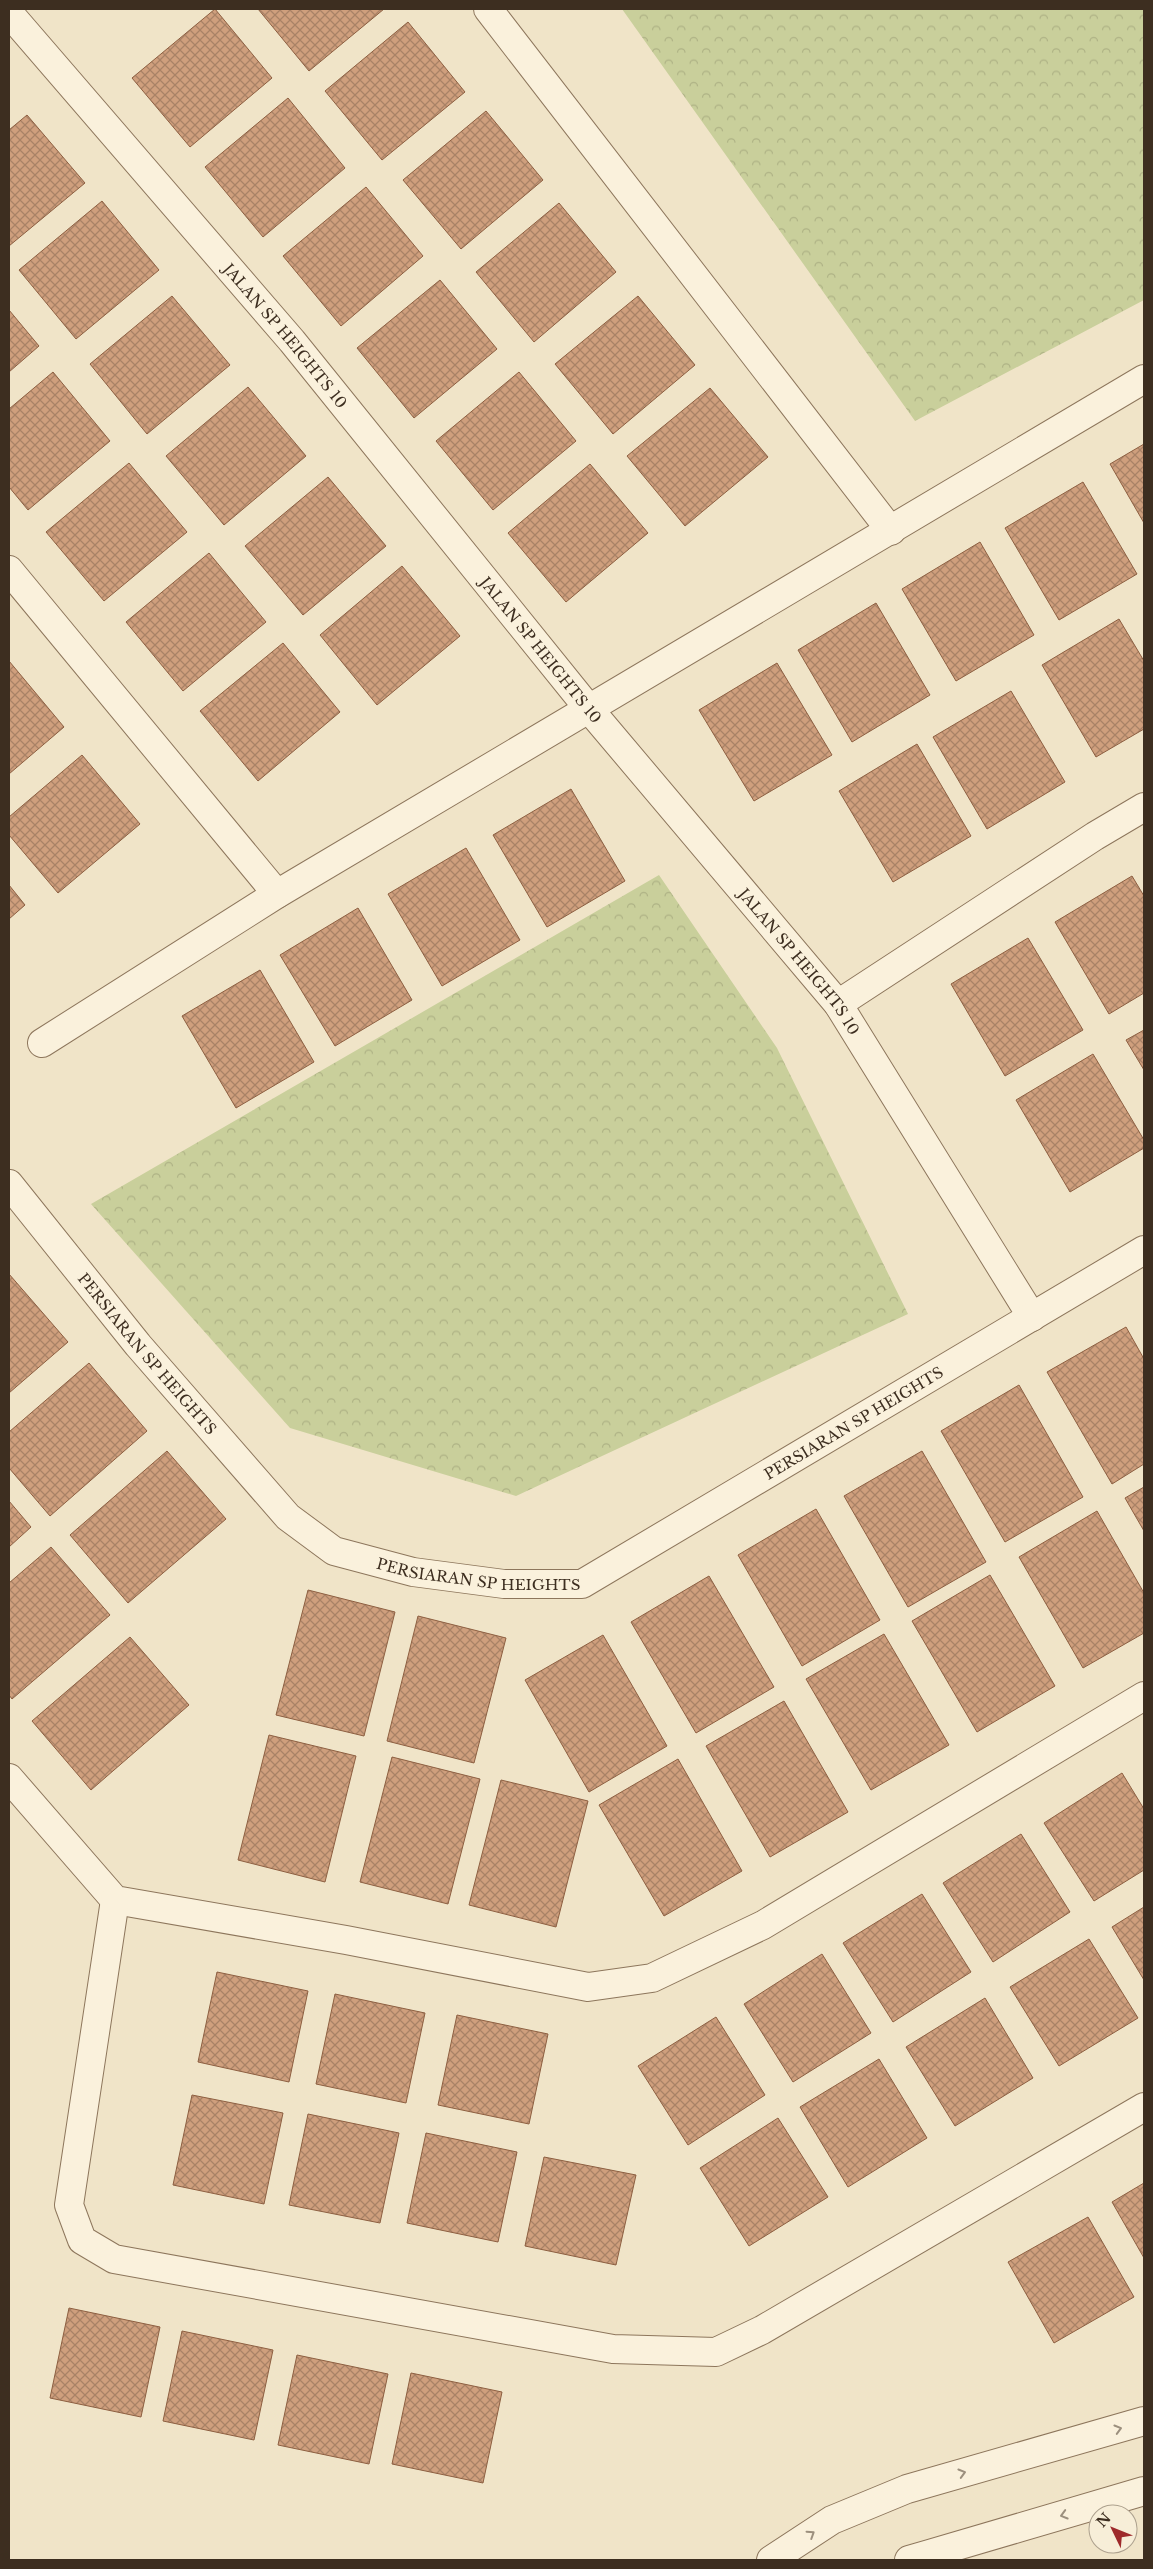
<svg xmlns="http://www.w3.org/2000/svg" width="1153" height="2569" font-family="'Libre Baskerville',serif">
	<defs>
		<pattern id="park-crowns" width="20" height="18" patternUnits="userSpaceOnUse" patternTransform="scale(1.25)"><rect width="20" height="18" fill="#c9cf9b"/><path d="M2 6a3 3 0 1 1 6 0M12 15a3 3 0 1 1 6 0" fill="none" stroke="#aeb285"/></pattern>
		<pattern id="building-cross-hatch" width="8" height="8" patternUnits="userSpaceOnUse" patternTransform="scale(1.25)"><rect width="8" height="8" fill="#cf9f7d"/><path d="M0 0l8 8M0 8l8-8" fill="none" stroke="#a98266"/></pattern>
	</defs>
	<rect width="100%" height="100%" fill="#f0e4c8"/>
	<!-- park -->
	<path fill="url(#park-crowns)" d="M 622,9 L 1144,9 L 1144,300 L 915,421 Z
		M 659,875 L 777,1048 L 908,1314 L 516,1496 L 290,1428 L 91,1204 Z"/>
	<!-- building -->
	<path fill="url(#building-cross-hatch)" stroke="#8d5f41" d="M 215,9 L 272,78 L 190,147 L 132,78 Z
		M 258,9 L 384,9 L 309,71 Z
		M 408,22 L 465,92 L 382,160 L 325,91 Z
		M 288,98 L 345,168 L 263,237 L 205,167 Z
		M 486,111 L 543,180 L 461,249 L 403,180 Z
		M 27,115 L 85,183 L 9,246 L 9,130 Z
		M 366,187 L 423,256 L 341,326 L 283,256 Z
		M 102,201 L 159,270 L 76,339 L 19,270 Z
		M 559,203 L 616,272 L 534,342 L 476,272 Z
		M 440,280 L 497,349 L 414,418 L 357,348 Z
		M 172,296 L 230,365 L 147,434 L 90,364 Z
		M 638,296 L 695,365 L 613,434 L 555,364 Z
		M 9,310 L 39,346 L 9,372 Z
		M 53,372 L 110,441 L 28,510 L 9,487 L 9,409 Z
		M 519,372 L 576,441 L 493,510 L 436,441 Z
		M 248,387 L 306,456 L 224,525 L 166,456 Z
		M 710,388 L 768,457 L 685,526 L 627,456 Z
		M 1144,444 L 1144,523 L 1110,464 Z
		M 129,463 L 187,532 L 104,601 L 46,532 Z
		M 590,464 L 648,533 L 566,602 L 508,533 Z
		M 328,477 L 386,546 L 303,615 L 245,546 Z
		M 1083,482 L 1137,574 L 1059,620 L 1005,528 Z
		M 980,542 L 1034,635 L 956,681 L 902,589 Z
		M 209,553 L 266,622 L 183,691 L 126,622 Z
		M 402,566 L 460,636 L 377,705 L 320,635 Z
		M 876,603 L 930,695 L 852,742 L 798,650 Z
		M 1119,619 L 1144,661 L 1144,729 L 1096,757 L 1042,665 Z
		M 283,643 L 340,712 L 258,781 L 200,711 Z
		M 9,661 L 64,727 L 9,774 Z
		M 777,663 L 832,755 L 754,801 L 699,710 Z
		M 1011,691 L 1065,782 L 987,829 L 933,737 Z
		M 917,744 L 971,836 L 893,882 L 839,791 Z
		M 82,755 L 140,824 L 58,893 L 9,835 L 9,817 Z
		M 571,789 L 625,881 L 547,927 L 493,835 Z
		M 466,848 L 520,940 L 442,986 L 388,894 Z
		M 1132,876 L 1144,896 L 1144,993 L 1109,1014 L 1055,922 Z
		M 9,885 L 25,905 L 9,919 Z
		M 358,908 L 412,1000 L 335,1046 L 280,955 Z
		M 1028,938 L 1083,1030 L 1005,1076 L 951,984 Z
		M 260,970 L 314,1062 L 236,1108 L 182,1016 Z
		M 1144,1030 L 1144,1070 L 1126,1040 Z
		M 1093,1054 L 1144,1140 L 1144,1148 L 1070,1192 L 1016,1100 Z
		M 9,1274 L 68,1342 L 9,1393 Z
		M 1126,1327 L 1144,1359 L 1144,1464 L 1112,1484 L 1047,1372 Z
		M 89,1363 L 147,1431 L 50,1516 L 9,1468 L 9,1432 Z
		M 1019,1385 L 1083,1497 L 1005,1542 L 941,1431 Z
		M 167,1451 L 226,1519 L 128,1603 L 70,1535 Z
		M 922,1451 L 986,1562 L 908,1607 L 844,1496 Z
		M 1144,1487 L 1144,1531 L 1125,1498 Z
		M 9,1501 L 31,1527 L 9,1547 Z
		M 816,1509 L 880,1620 L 802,1666 L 738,1555 Z
		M 1097,1511 L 1144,1593 L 1144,1633 L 1083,1668 L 1019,1557 Z
		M 51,1547 L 110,1615 L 12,1699 L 9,1695 L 9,1583 Z
		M 990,1575 L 1055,1686 L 977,1732 L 912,1621 Z
		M 709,1576 L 774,1687 L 696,1733 L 631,1622 Z
		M 308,1590 L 395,1612 L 364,1736 L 276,1715 Z
		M 418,1616 L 506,1638 L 474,1763 L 387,1741 Z
		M 884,1634 L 949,1745 L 871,1790 L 806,1679 Z
		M 603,1635 L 667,1746 L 589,1792 L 525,1680 Z
		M 130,1637 L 189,1705 L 91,1790 L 32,1721 Z
		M 784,1701 L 848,1812 L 770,1857 L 706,1746 Z
		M 269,1735 L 356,1756 L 325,1882 L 238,1860 Z
		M 392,1757 L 480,1779 L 448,1904 L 360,1882 Z
		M 678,1759 L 742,1871 L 664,1916 L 599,1805 Z
		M 1122,1773 L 1144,1809 L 1144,1870 L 1094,1901 L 1044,1823 Z
		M 501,1780 L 588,1801 L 556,1927 L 469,1905 Z
		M 1021,1834 L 1070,1912 L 993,1962 L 943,1883 Z
		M 922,1894 L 971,1972 L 893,2022 L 843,1943 Z
		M 1144,1907 L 1144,1980 L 1112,1927 Z
		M 1089,1939 L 1138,2018 L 1059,2066 L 1010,1987 Z
		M 822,1954 L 871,2033 L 793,2082 L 744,2004 Z
		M 217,1972 L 308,1991 L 289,2082 L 198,2062 Z
		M 335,1994 L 425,2013 L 406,2103 L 316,2084 Z
		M 985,1998 L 1033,2078 L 955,2126 L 906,2047 Z
		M 457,2015 L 548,2034 L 529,2124 L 438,2105 Z
		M 716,2017 L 765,2095 L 688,2145 L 638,2066 Z
		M 879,2059 L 927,2138 L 848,2187 L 800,2107 Z
		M 192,2095 L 283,2113 L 264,2204 L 173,2185 Z
		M 308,2114 L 399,2133 L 380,2223 L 289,2205 Z
		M 778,2118 L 828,2197 L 749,2246 L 700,2168 Z
		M 426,2133 L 517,2152 L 498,2242 L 407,2223 Z
		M 544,2157 L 636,2175 L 616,2265 L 525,2246 Z
		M 1144,2183 L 1144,2258 L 1112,2202 Z
		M 1088,2217 L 1134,2297 L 1054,2343 L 1008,2262 Z
		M 69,2308 L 160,2327 L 141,2417 L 50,2398 Z
		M 182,2331 L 273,2350 L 254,2440 L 163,2421 Z
		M 297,2355 L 388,2374 L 369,2464 L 278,2445 Z
		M 411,2373 L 502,2392 L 483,2483 L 392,2464 Z"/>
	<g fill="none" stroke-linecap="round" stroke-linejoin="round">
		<!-- minor casing -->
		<g stroke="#8d765c" stroke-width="30">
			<g id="minor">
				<path d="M 488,9 L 891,531"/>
				<path id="s1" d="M 9,13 L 292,341 L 589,709 L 838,1004 L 1032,1317"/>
				<path d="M 9,570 L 277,894"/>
				<path d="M 838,1004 L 1095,836 L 1144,807"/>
				<path d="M 42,1043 L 277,894 L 1144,379"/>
				<path id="s2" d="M 9,1184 L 138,1345 L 288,1517 L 334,1551 L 413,1572 L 504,1584 L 582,1584 L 1144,1250"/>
				<path d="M 9,1778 L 115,1900 L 346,1940 L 588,1987 L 652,1978 L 763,1925 L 1144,1696"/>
				<path d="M 115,1900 L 69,2205 L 82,2240 L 114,2259 L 613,2349 L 716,2352 L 762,2330 L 1144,2107"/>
				<path d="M 771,2560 L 832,2520 L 907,2489 L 1144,2421"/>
				<path d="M 909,2560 L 1144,2491"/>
			</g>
		</g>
		<!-- minor -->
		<use href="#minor" stroke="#faf1dc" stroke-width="28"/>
	</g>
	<!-- one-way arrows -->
	<defs><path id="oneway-chevron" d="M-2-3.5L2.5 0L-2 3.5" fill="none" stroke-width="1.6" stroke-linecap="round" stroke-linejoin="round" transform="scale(1.25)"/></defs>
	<g stroke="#9c907e">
		<use href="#oneway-chevron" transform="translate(1118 2429) rotate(-16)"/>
		<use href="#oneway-chevron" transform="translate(962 2473) rotate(-16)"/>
		<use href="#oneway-chevron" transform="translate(1064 2515) rotate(164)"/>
		<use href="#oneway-chevron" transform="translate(811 2534) rotate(-33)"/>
	</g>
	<g text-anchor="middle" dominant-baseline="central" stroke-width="4" stroke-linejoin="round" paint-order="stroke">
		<!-- street labels -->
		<g font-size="15" fill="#3d2e20" stroke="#f7eed8">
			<text stroke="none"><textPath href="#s1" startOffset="425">JALAN SP HEIGHTS 10</textPath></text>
			<text stroke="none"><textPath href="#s1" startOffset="830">JALAN SP HEIGHTS 10</textPath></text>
			<text stroke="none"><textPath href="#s1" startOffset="1235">JALAN SP HEIGHTS 10</textPath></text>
			<text stroke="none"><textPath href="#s2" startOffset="219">PERSIARAN SP HEIGHTS</textPath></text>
			<text stroke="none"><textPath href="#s2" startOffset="1059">PERSIARAN SP HEIGHTS</textPath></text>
			<text stroke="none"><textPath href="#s2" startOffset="639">PERSIARAN SP HEIGHTS</textPath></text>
		</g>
	</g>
	<!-- border -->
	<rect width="1153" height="2569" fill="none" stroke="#3d2e20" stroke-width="20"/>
	<!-- north arrow -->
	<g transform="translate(1113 2529) rotate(313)"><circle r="24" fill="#f7eed8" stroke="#ada18e"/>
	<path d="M0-4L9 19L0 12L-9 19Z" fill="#9e2a2b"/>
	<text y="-8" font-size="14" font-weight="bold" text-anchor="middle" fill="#3d2e20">N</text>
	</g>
</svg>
